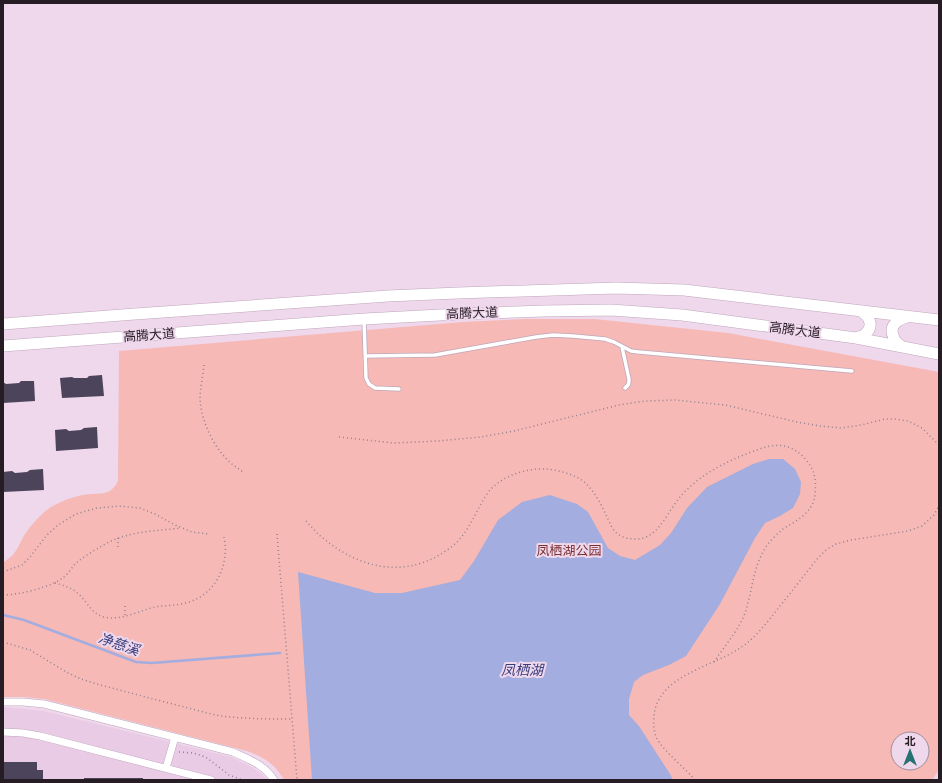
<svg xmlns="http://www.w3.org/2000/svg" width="942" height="783" font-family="'Archivo Narrow','Noto Sans SC',sans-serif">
	<rect width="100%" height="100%" fill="#efd7ec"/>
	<!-- built -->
	<path fill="#e9cbe6" d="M 3,707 L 44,711 L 231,757 L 252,767 L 266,778 L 267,780 L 3,780 Z"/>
	<!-- green -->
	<path fill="#f6b9b5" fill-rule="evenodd" d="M 526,319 L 594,319 L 728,333 L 939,372 L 939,770 L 932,780 L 284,780 C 274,763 265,758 247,751 L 44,699 L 24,697 L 3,697 L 3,563 C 6,560 10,558 13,555 C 18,549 21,540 25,534 C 32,524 42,513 51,507 C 61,501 72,497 83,495 C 98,492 110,498 118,481 L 119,351 L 463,322 ZM 898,739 L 922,739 L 922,763 L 898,763 Z"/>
	<!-- water -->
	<path fill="#a3addf" d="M 769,459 L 783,459 L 795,469 L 801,482 L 800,494 L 793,508 L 780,516 L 765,523 L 755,538 L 720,604 L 686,656 L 669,665 L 643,675 L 634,682 L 629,699 L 629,715 L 639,726 L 670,774 L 673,780 L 312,780 L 298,572 L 375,593 L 402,593 L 460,580 L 474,561 L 498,520 L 522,502 L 550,495 L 577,504 L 588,512 L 608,548 L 620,556 L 635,560 L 660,545 L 671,533 L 687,508 L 707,487 L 753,464 Z"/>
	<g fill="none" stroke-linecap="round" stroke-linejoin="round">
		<!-- stream -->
		<path stroke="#a3addf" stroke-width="2.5" d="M 3,615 L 24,620 L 136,662 L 152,663 L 280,653"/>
	</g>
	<!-- building -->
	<path fill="#4c445a" d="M 102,375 L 104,396 L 62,398 L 60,378 L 72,377 L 74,378 L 87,378 L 89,376 Z
		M 21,381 L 34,381 L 35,401 L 3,403 L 3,382 L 6,384 L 19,383 Z
		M 97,427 L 98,448 L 56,451 L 55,430 L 66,429 L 69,431 L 81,430 L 84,428 Z
		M 43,469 L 44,490 L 3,492 L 3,472 L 12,471 L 15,473 L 27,472 L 30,470 Z
		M 3,762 L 37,762 L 37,770 L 43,770 L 43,780 L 3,780 Z
		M 84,778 L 143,778 L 143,780 L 84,780 Z"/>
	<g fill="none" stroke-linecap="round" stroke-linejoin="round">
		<!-- service casing -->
		<g stroke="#bea7bb" stroke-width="5">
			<path id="service" d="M 364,320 L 366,378 L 369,384 L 375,388 L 399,389
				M 622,347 L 629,379 C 629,384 629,385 625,388
				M 366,356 L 435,355 L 536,337 L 553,335 L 573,336 L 605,339 L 614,342 L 631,351 L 639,352 L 852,371"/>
		</g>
		<!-- minor casing -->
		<g stroke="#bea7bb" stroke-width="8">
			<path id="minor" d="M 3,702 L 23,702 L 44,704 L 233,752 C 248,759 265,765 274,780
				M 3,732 L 23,733 L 40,736 L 211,780
				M 166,768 L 175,737"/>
		</g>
		<!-- primary casing -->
		<g stroke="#bea7bb" stroke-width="12">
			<path id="primary" d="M 3,324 L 135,314 L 388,296 L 458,293 L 616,288 L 684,290 L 939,320
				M 856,338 C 859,337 863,336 865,334 C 874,327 870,317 862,312
				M 3,346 L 364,319 L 459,314 L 544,311 L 611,310 L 682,315 L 856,338 L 939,354
				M 903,347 C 900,345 895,342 894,338 C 888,326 897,320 907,317"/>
		</g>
		<!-- path -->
		<path stroke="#928190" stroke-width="1.5" stroke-dasharray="1 3" stroke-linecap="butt" d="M 204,365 C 203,376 200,388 200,399 C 201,422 215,450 232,464 C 236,467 239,469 243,472
			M 339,437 L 394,443 L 438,441 L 481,437 L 514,431 L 619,405 L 645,401 L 675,400 L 725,405 L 797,422 L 820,426 L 841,428 L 861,425 L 885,419 L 895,419 L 908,421 L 922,428 L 939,445
			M 306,521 C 312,527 317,534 324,539 C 354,563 388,575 425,562 C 437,557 449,550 458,541 C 470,528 476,512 485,497 C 497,477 524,468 546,469 C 558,470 573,474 583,481 C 594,490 601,504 607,517 C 609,520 610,525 613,529 C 619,539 638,542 648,536 C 662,529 670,508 681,496 C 700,474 727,461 754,451 C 764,447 777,443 788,447 C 799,450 811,463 814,474 C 816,482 816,492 814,500 C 809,515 796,521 783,529 C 776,535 767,543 763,552 C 753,570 752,591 746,610 C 740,629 725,645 714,662
			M 277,534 L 297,780
			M 118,538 L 118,547
			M 3,572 L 22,565 L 30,557 L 47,535 L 58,525 L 76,514 L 97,508 L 119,506 L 140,508 L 155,514 L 175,525 L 192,532 L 209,534
			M 55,583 C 62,585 69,587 75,591 C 86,599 91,614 104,617 C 121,621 138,611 155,607 C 165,605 175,606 185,603 C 208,598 223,578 225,555 C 226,549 225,543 224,537
			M 3,595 C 19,595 52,587 64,577 C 69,573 72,567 76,563 C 85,556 96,549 107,543 C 130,531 156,531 181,528
			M 125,606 L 125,616
			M 3,642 L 30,650 L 68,673 L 81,679 L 100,685 L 215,715 C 241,719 266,719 292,719
			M 179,752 L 193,753 L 200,755 L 207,758 L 229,775 L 243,780
			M 695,780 C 684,767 669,756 659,742 C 654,735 653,725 654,716 C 657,676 712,667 740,648 C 756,638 768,621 780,606 C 793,590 805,574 818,558 L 826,550 L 836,544 L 851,540 L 908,531 L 922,526 L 934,515 L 939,506"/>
		<!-- service -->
		<use href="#service" stroke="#fff" stroke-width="3.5"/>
		<!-- minor -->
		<use href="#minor" stroke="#fff" stroke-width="7"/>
		<!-- primary -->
		<use href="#primary" stroke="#fff" stroke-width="11"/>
	</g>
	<g text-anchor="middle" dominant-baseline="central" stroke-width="4" stroke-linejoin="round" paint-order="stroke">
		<!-- street labels -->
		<g font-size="13" fill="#251c24" stroke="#efd7ec">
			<text transform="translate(472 313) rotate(-2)">高腾大道</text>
			<text transform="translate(795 330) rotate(7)">高腾大道</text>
			<text transform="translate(149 335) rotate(-4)">高腾大道</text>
		</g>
		<!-- park labels -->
		<g font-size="13" fill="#7b3130" stroke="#efd7ec">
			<text x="569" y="550">凤栖湖公园</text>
		</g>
		<!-- water labels -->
		<g font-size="14" font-style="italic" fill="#373e7c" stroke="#efd7ec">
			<text transform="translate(119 644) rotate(19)">净慈溪</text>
			<text x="522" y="670">凤栖湖</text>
		</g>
	</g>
	<!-- border -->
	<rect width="942" height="783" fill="none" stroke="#251c24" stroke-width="8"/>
	<!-- north arrow -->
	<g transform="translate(910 751)"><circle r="19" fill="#efd7ec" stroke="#9e8c9c"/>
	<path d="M0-3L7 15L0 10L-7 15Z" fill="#267171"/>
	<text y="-6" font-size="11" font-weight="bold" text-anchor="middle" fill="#251c24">北</text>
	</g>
</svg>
